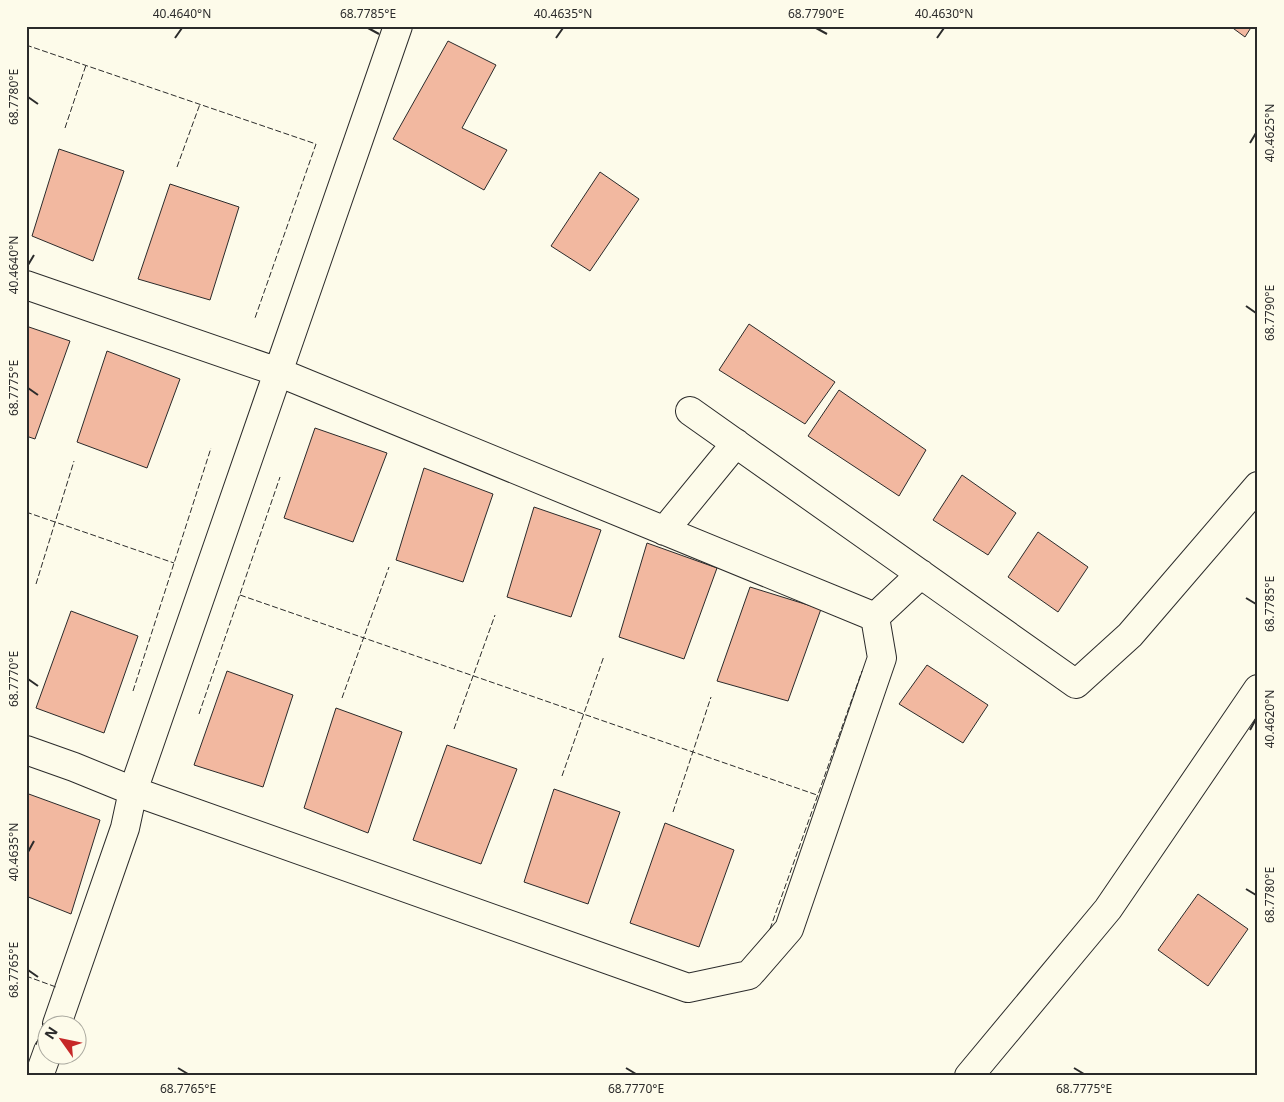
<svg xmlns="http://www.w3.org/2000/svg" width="1284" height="1102" font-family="'Noto Sans',sans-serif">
	<rect width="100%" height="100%" fill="#fdfbea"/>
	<!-- building -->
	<path fill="#f2b8a0" stroke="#2b2b2b" d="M 1230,26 L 1252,26 L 1245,37 Z
		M 448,41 L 496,65 L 462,128 L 507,150 L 484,190 L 393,139 Z
		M 59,149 L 124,171 L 93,261 L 32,236 Z
		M 600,172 L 639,199 L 590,271 L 551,246 Z
		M 170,184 L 239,207 L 210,300 L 138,279 Z
		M 749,324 L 835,382 L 805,424 L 719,370 Z
		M 26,326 L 70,341 L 35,439 L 26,436 Z
		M 107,351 L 180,379 L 147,468 L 77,442 Z
		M 839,390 L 926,450 L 899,496 L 808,436 Z
		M 315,428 L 387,453 L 353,542 L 284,518 Z
		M 424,468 L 493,494 L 463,582 L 396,560 Z
		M 962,475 L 1016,513 L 988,555 L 933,520 Z
		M 534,507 L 601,530 L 571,617 L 507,597 Z
		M 1038,532 L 1088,567 L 1058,612 L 1008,577 Z
		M 647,543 L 717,568 L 684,659 L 619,637 Z
		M 750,587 L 821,609 L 788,701 L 717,681 Z
		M 71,611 L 138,636 L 104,733 L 36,708 Z
		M 927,665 L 988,705 L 963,743 L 899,704 Z
		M 227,671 L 293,695 L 263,787 L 194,765 Z
		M 336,708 L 402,732 L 368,833 L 304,808 Z
		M 447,745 L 517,769 L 481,864 L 413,840 Z
		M 554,789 L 620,812 L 588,904 L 524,882 Z
		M 26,793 L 100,820 L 71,914 L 26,896 Z
		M 665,823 L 734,850 L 699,947 L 630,923 Z
		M 1198,894 L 1248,929 L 1208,986 L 1158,950 Z"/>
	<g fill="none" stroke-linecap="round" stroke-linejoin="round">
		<!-- minor casing -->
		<g stroke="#2b2b2b" stroke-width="30">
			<path id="minor" d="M 26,285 L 278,372 L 875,617
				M 690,411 L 1076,684 L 1130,635 L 1258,486
				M 664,531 L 736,443
				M 875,617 L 921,574
				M 26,750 L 74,767 L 133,791 L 688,988 L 749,975 L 789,929 L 882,658 L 875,617
				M 57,1024 L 125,828 L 133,791 L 398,26
				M 39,1076 L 48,1051
				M 969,1076 L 1108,909 L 1258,689"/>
		</g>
		<!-- minor -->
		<use href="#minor" stroke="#fdfbea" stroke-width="28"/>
		<!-- fence -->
		<path stroke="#2b2b2b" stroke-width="1" stroke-dasharray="6 2.5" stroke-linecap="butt" d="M 26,45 L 316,144 L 255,318
			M 65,128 L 86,65
			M 177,167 L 200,104
			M 26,512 L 174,563
			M 36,584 L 74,461
			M 240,595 L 817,795
			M 133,691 L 211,448
			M 342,698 L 389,567
			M 199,714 L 280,477
			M 454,729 L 495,615
			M 562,776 L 604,656
			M 673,812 L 711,697
			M 770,929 L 862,671
			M 26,976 L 56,987
			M 36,1045 L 44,1021"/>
	</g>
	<!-- ticks -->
	<path fill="none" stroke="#2b2b2b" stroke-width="2" d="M 368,28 L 379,34M 816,28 L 827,34M 175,38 L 182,28M 556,38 L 563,28M 937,38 L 944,28M 28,97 L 38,104M 1250,143 L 1256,133M 28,265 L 34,255M 1246,306 L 1256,313M 28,388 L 38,395M 1246,598 L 1256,604M 28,679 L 38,686M 1250,730 L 1256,719M 28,852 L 34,841M 1246,889 L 1256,895M 28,970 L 38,977M 178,1068 L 188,1074M 626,1068 L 636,1074M 1074,1068 L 1084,1074"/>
	<!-- border -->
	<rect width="1284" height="1102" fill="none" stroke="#fdfbea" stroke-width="55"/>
	<!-- north arrow -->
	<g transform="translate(62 1040) rotate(303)"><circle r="24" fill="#fdfbea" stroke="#a9a89e"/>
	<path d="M0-4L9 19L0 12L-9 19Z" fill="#c62828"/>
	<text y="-8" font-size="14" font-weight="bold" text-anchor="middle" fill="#2b2b2b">N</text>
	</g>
	<rect x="28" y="28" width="1228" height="1046" fill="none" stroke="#2b2b2b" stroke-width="2"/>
	<g font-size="12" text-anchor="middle" fill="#2b2b2b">
		<text x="182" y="18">40.4640°N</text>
		<text x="368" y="18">68.7785°E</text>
		<text x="563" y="18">40.4635°N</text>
		<text x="816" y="18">68.7790°E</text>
		<text x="944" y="18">40.4630°N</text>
		<text transform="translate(14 97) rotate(-90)" y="4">68.7780°E</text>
		<text transform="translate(1270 133) rotate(-90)" y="4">40.4625°N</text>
		<text transform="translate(14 265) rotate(-90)" y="4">40.4640°N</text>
		<text transform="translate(1270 313) rotate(-90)" y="4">68.7790°E</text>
		<text transform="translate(14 388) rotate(-90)" y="4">68.7775°E</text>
		<text transform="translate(1270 604) rotate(-90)" y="4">68.7785°E</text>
		<text transform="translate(14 679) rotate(-90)" y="4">68.7770°E</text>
		<text transform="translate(1270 719) rotate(-90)" y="4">40.4620°N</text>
		<text transform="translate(14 852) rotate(-90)" y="4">40.4635°N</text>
		<text transform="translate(1270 895) rotate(-90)" y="4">68.7780°E</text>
		<text transform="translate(14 970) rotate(-90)" y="4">68.7765°E</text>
		<text x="188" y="1093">68.7765°E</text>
		<text x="636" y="1093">68.7770°E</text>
		<text x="1084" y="1093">68.7775°E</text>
	</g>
</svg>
